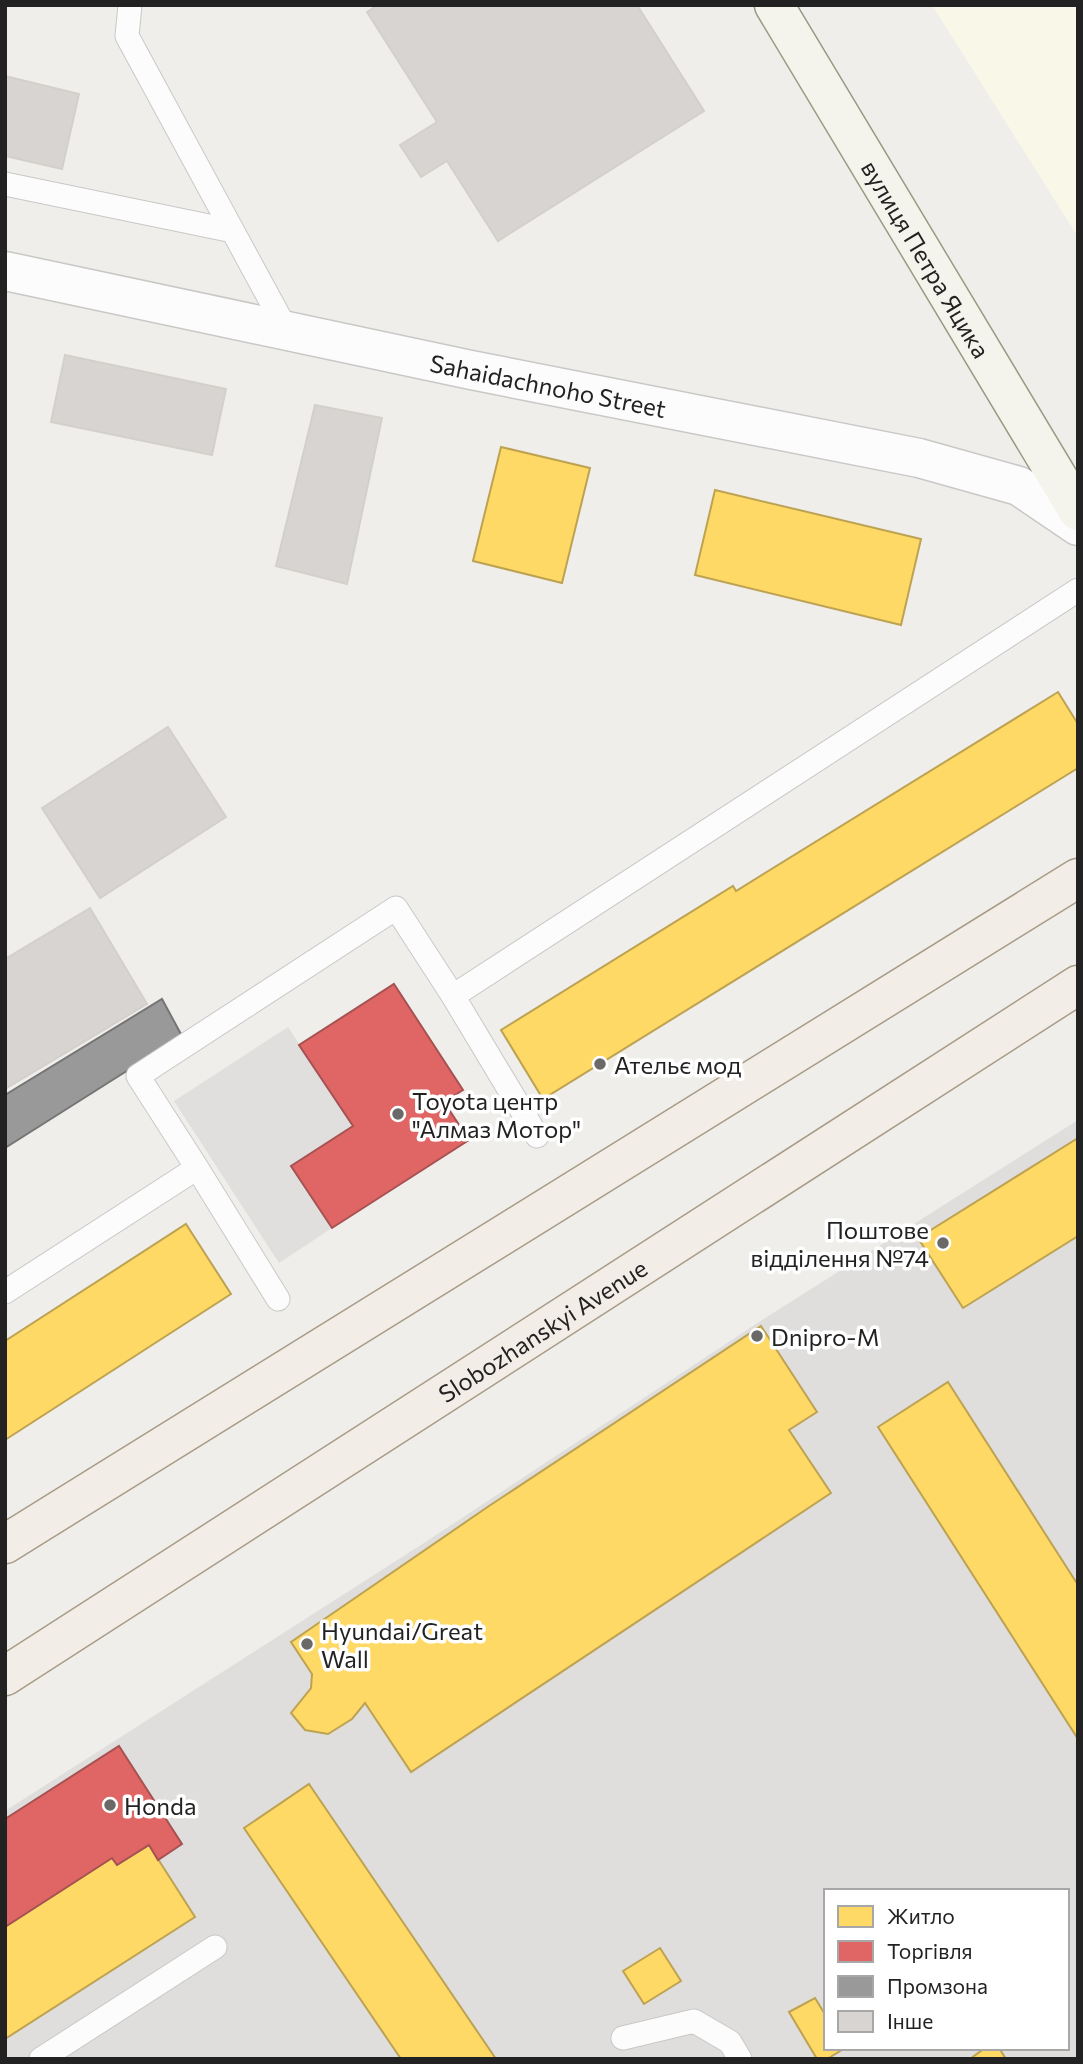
<svg xmlns="http://www.w3.org/2000/svg" width="1083" height="2064" font-family="Commissioner,sans-serif">
	<rect width="100%" height="100%" fill="#f0eeeb"/>
	<!-- residential -->
	<path fill="#dfdedc" fill-rule="evenodd" d="M 1078,1120 L 1078,2059 L 5,2059 L 5,1811 L 427,1541 L 759,1322 ZM 826,1891 L 1067,1891 L 1067,2048 L 826,2048 Z"/>
	<!-- education -->
	<path fill="#f8f7e8" d="M 932,5 L 1078,5 L 1078,237 Z"/>
	<!-- parking -->
	<path fill="#e0dfde" d="M 288,1027 L 353,1126 L 291,1166 L 332,1228 L 279,1263 L 174,1101 Z"/>
	<!-- homes -->
	<path fill="#ffd966" stroke="#bda252" stroke-width="2" d="M 501,447 L 590,468 L 562,583 L 473,561 Z
		M 715,490 L 921,539 L 901,625 L 695,575 Z
		M 1058,692 L 1078,724 L 1078,768 L 543,1099 L 501,1030 L 733,886 L 736,891 Z
		M 1078,1138 L 1078,1236 L 963,1308 L 918,1238 Z
		M 186,1224 L 231,1294 L 5,1440 L 5,1341 Z
		M 761,1326 L 817,1412 L 789,1430 L 831,1493 L 411,1772 L 365,1703 L 352,1719 L 328,1734 L 305,1730 L 291,1713 L 311,1688 L 312,1674 L 291,1642 L 489,1506 Z
		M 948,1382 L 1078,1585 L 1078,1739 L 878,1427 Z
		M 309,1784 L 496,2059 L 401,2059 L 244,1828 Z
		M 149,1845 L 195,1917 L 5,2039 L 5,1927 L 112,1858 L 117,1865 Z
		M 660,1948 L 681,1981 L 644,2004 L 623,1971 Z
		M 815,1998 L 826,2016 L 826,2048 L 845,2048 L 827,2059 L 817,2059 L 789,2012 Z
		M 985,2048 L 999,2048 L 1006,2059 L 970,2059 Z"/>
	<!-- shops -->
	<path fill="#e06666" stroke="#a75252" stroke-width="2" d="M 394,984 L 463,1090 L 444,1102 L 469,1140 L 332,1228 L 291,1166 L 353,1126 L 299,1045 Z
		M 119,1746 L 182,1844 L 158,1860 L 149,1845 L 117,1865 L 112,1858 L 5,1927 L 5,1819 Z"/>
	<!-- industry -->
	<path fill="#999" stroke="#757575" stroke-width="2" d="M 162,999 L 182,1036 L 5,1148 L 5,1095 Z"/>
	<!-- building -->
	<path fill="#d7d4d2" stroke="#d3d0cc" stroke-width="2" d="M 378,5 L 637,5 L 704,111 L 498,241 L 447,161 L 421,177 L 400,145 L 437,122 L 367,12 Z
		M 5,76 L 79,94 L 62,169 L 5,156 Z
		M 65,355 L 226,389 L 212,455 L 51,422 Z
		M 315,405 L 382,418 L 347,584 L 276,566 Z
		M 168,727 L 226,817 L 100,898 L 42,808 Z
		M 90,908 L 147,1004 L 5,1089 L 5,959 Z"/>
	<g fill="none" stroke-linecap="round" stroke-linejoin="round">
		<!-- lane casing -->
		<g stroke="#c9c8c7" stroke-width="25">
			<path id="lane" d="M 130,5 L 127,36 L 287,331
				M 5,184 L 233,231
				M 453,996 L 537,1136
				M 197,1168 L 278,1299
				M 5,1292 L 197,1168 L 138,1076 L 396,908 L 453,996 L 1078,590
				M 623,2038 L 694,2021 L 730,2042 L 740,2059
				M 41,2059 L 215,1947"/>
		</g>
		<!-- street casing -->
		<g stroke="#c9c8c7" stroke-width="41">
			<g id="street">
				<path id="s1" d="M 5,271 L 471,370 L 919,458 L 1019,486 L 1078,526"/>
			</g>
		</g>
		<!-- secondary casing -->
		<g stroke="#999a82" stroke-width="41">
			<g id="secondary">
				<path id="s2" d="M 774,5 L 1078,511"/>
			</g>
		</g>
		<!-- primary casing -->
		<g stroke="#a79c86" stroke-width="41">
			<g id="primary">
				<path d="M 5,1544 L 1078,878"/>
				<path id="s3" d="M 5,1676 L 1078,985"/>
			</g>
		</g>
		<!-- lane -->
		<use href="#lane" stroke="#fdfcfc" stroke-width="23"/>
		<!-- street -->
		<use href="#street" stroke="#fdfcfc" stroke-width="38"/>
		<!-- secondary -->
		<use href="#secondary" stroke="#f4f4ed" stroke-width="38"/>
		<!-- primary -->
		<use href="#primary" stroke="#f3ede7" stroke-width="38"/>
	</g>
	<!-- markers -->
	<g fill="#6a6968" stroke="#fff" stroke-width="2.5">
		<circle cx="600" cy="1064" r="7"/>
		<circle cx="398" cy="1114" r="7"/>
		<circle cx="943" cy="1243" r="7"/>
		<circle cx="757" cy="1336" r="7"/>
		<circle cx="307" cy="1644" r="7"/>
		<circle cx="110" cy="1805" r="7"/>
	</g>
	<g text-anchor="middle" dominant-baseline="central" stroke-width="7" stroke-linejoin="round" paint-order="stroke">
		<!-- street labels -->
		<g font-size="24" fill="#222" stroke="#fff">
			<text stroke="none"><textPath href="#s2" startOffset="296">вулиця Петра Яцика</textPath></text>
			<text stroke="none"><textPath href="#s1" startOffset="555">Sahaidachnoho Street</textPath></text>
			<text stroke="none"><textPath href="#s3" startOffset="639">Slobozhanskyi Avenue</textPath></text>
		</g>
		<!-- poi labels -->
		<g font-size="24" fill="#222" stroke="#fff" text-anchor="start">
			<text x="614" y="1064">Ательє мод</text>
			<text x="412" y="1100">Toyota центр<tspan x="412" dy="28">"Алмаз Мотор"</tspan></text>
			<text x="929" y="1229" text-anchor="end">Поштове<tspan x="929" dy="28">відділення №74</tspan></text>
			<text x="771" y="1336">Dnipro-M</text>
			<text x="321" y="1630">Hyundai/Great<tspan x="321" dy="28">Wall</tspan></text>
			<text x="124" y="1805">Honda</text>
		</g>
	</g>
	<!-- border -->
	<rect width="1083" height="2064" fill="none" stroke="#222222" stroke-width="14"/>
	<!-- legend -->
	<rect x="824" y="1889" width="245" height="161" fill="#ffffff" stroke="#a7a7a7" stroke-width="2"/>
	<rect x="838" y="1906" width="35" height="21" fill="#ffd966" stroke="#a7a7a7" stroke-width="2"/>
	<text x="887" y="1924" font-size="21" fill="#222222">Житло</text>
	<rect x="838" y="1941" width="35" height="21" fill="#e06666" stroke="#a7a7a7" stroke-width="2"/>
	<text x="887" y="1959" font-size="21" fill="#222222">Торгівля</text>
	<rect x="838" y="1976" width="35" height="21" fill="#999999" stroke="#a7a7a7" stroke-width="2"/>
	<text x="887" y="1994" font-size="21" fill="#222222">Промзона</text>
	<rect x="838" y="2011" width="35" height="21" fill="#d7d4d2" stroke="#a7a7a7" stroke-width="2"/>
	<text x="887" y="2029" font-size="21" fill="#222222">Інше</text>
</svg>
